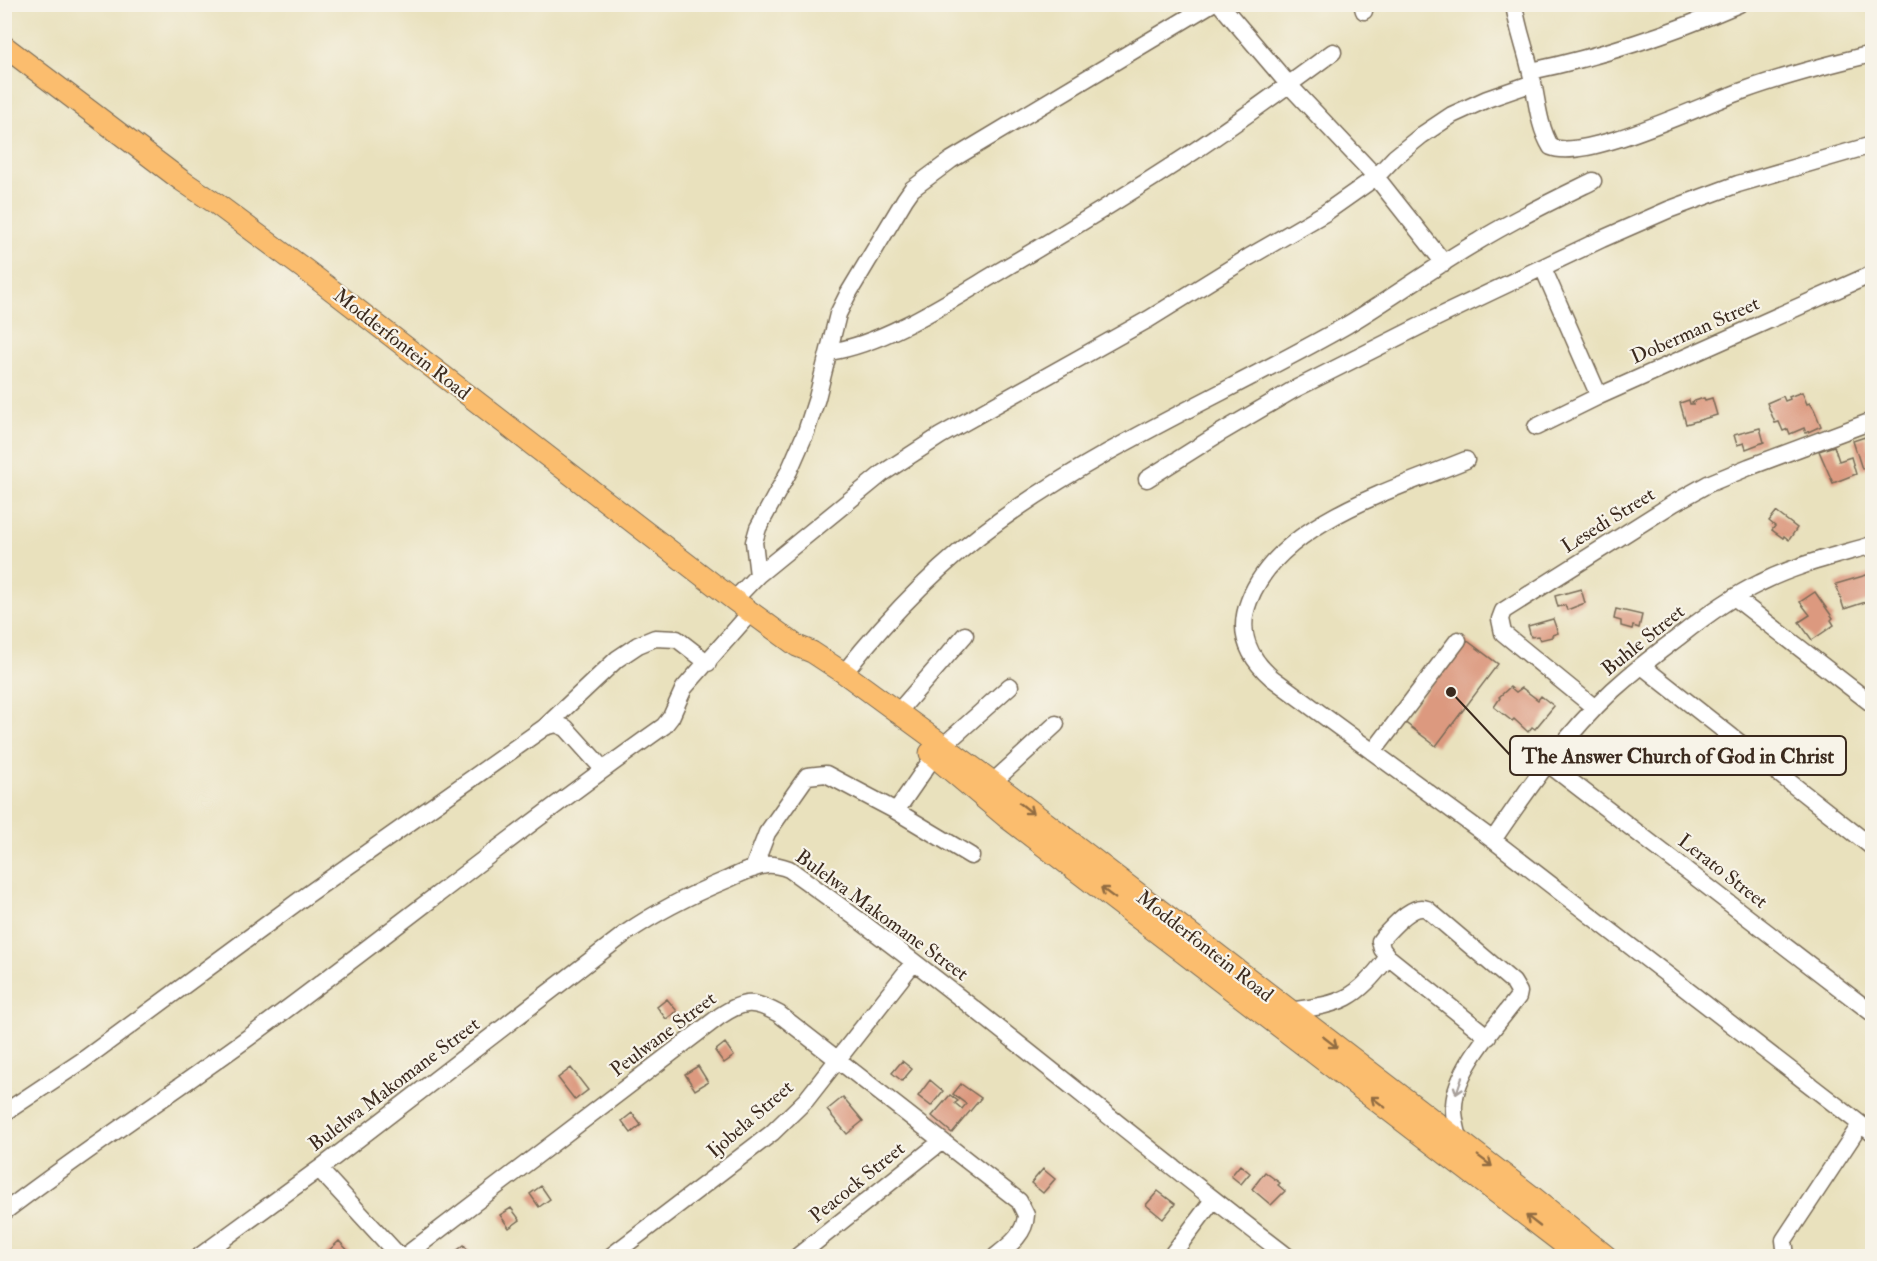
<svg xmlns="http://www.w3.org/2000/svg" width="1877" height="1261" font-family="'IM FELL Double Pica',serif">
	<rect width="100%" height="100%" fill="#f7f3e8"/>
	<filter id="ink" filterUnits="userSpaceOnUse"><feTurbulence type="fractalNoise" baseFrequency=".0167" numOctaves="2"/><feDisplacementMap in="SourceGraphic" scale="12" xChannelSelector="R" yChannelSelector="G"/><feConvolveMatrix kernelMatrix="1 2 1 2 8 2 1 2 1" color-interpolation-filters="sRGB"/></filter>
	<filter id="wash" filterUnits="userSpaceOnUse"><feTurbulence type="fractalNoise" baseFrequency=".008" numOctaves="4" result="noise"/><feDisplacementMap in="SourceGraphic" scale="24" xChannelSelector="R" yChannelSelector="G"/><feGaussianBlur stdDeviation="1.35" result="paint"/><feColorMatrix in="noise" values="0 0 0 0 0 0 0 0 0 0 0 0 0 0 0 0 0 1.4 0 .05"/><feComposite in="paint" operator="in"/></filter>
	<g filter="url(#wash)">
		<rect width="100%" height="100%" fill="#e9e1bd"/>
		<g id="blocks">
			<!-- building -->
			<path fill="#dc997f" d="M 1802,392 L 1807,404 L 1810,403 L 1814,409 L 1821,426 L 1806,433 L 1804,428 L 1790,434 L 1788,429 L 1783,431 L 1779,422 L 1775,423 L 1767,403 L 1783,396 L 1785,401 L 1790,399 L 1789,397 Z
				M 1704,398 L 1705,400 L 1712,398 L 1717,415 L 1686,424 L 1680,403 L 1689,400 L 1690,404 L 1693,404 L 1692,402 Z
				M 1760,428 L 1764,442 L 1746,449 L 1744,443 L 1737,445 L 1734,435 Z
				M 1865,437 L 1869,449 L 1872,449 L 1872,467 L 1862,469 L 1853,441 Z
				M 1834,446 L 1839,461 L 1851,457 L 1856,474 L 1833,483 L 1819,451 Z
				M 1776,512 L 1797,528 L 1789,540 L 1784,536 L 1783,538 L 1772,530 L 1775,526 L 1769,521 Z
				M 1870,574 L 1872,583 L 1872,600 L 1844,609 L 1836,584 Z
				M 1581,589 L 1585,603 L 1567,610 L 1565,605 L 1558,607 L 1555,596 Z
				M 1815,592 L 1833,618 L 1831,620 L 1834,625 L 1812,640 L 1799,622 L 1810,615 L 1800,602 Z
				M 1616,609 L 1642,615 L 1639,628 L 1633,626 L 1632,629 L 1621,626 L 1621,621 L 1614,619 Z
				M 1553,619 L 1558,633 L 1552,635 L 1552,637 L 1540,640 L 1538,636 L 1531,637 L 1528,626 Z
				M 1465,639 L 1498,664 L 1436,746 L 1403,721 Z
				M 1510,687 L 1516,692 L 1522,688 L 1538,700 L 1541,696 L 1554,706 L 1535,729 L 1532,727 L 1528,732 L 1514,719 L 1512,721 L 1494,707 L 1500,698 L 1499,697 Z
				M 667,999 L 677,1011 L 666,1019 L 657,1007 Z
				M 725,1043 L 734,1056 L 724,1063 L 715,1051 Z
				M 902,1061 L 912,1069 L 902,1081 L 892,1073 Z
				M 698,1066 L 708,1082 L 695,1090 L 685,1074 Z
				M 571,1068 L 588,1090 L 575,1100 L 558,1078 Z
				M 930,1080 L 943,1091 L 931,1106 L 918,1096 Z
				M 961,1084 L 981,1098 L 952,1133 L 932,1116 L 950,1095 L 958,1101 L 955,1103 L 962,1109 L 966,1104 L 953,1094 Z
				M 843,1097 L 863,1121 L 847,1134 L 827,1110 Z
				M 632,1113 L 641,1125 L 631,1133 L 622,1121 Z
				M 1240,1165 L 1250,1173 L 1241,1184 L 1231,1176 Z
				M 1043,1169 L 1055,1179 L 1043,1193 L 1031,1183 Z
				M 1265,1172 L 1280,1183 L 1278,1185 L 1285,1191 L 1271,1205 L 1252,1189 Z
				M 541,1186 L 550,1199 L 539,1207 L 530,1194 Z
				M 1158,1191 L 1175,1204 L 1163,1219 L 1146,1205 Z
				M 511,1208 L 520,1220 L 509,1228 L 500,1215 Z
				M 339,1241 L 353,1256 L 325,1256 L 324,1255 Z
				M 464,1245 L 472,1256 L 456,1256 L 454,1253 Z"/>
		</g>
	</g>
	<g filter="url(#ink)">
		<use href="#blocks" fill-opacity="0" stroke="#786a56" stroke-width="1.5"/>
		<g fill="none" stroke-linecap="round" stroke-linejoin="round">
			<!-- minor casing -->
			<g stroke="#786a56" stroke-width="19">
				<path id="minor" d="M 1220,4 L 1289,85 L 1376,177 L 1444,263
					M 1362,4 L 1364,11
					M 1514,4 C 1517,27 1525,47 1530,69 C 1537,95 1537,124 1551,147 C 1586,162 1705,103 1745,90 C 1787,75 1830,64 1872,54
					M 1531,71 C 1603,56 1672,33 1739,4
					M 1543,268 L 1599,396
					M 829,352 C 885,344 951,300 1000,271 C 1065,233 1130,193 1193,152 C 1241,120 1287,86 1333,52
					M 1536,427 L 1599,396 L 1872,274
					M 1466,460 C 1395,489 1278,523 1249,601 C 1237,632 1248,657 1272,678 L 1493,840 L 1872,1133
					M 1147,479 L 1220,433 L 1293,390 L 1436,318 L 1602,239 L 1668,210 L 1738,184 L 1872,145
					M 758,575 L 754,542 L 758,528 L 789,471 L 806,432 L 817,398 L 838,314 L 848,294 L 905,199 L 912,189 L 951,160 L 1211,4
					M 1734,597 L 1872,704
					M 734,600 L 758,575 L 883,473 L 940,436 L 1149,319 L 1249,257 L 1325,213 L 1376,177 L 1395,157 L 1422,135 L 1452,115 L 1487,99 L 1533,83
					M 1642,666 L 1872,847
					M 844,673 C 889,616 940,563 999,521 C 1107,443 1232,391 1347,325 C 1391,299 1432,268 1477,242 C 1514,219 1554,200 1593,181
					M 1595,708 L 1503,633 L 1500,619 L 1503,611 L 1674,503 L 1708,484 L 1749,467 L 1872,421
					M 898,712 L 965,635
					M 545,727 L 617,659 L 638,645 L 655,638 L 677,639 L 708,663
					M 943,746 L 1010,686
					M 1373,752 L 1458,640
					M 1547,763 L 1872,1013
					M 993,782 L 1056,724
					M 896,811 L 934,756
					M 1493,840 C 1529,787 1566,734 1613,690 C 1634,671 1657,653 1680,636 C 1705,616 1731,597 1760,583 C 1795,565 1835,556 1872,545
					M 753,869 L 767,833 L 807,776 L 826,774 L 896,811 L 971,856
					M 1290,1011 C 1344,1003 1354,1001 1388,957
					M 4,1113 L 82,1061 L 300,900 L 545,727 L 556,724 L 566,728 L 603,769
					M 1460,1142 C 1457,1130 1453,1118 1454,1105 C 1456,1068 1496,1026 1518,997 L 1519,992 L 1513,982 L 1427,909 C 1412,903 1393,927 1383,937 L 1380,941 L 1382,949 L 1388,957 L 1488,1037
					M 319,1169 L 399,1256
					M 4,1212 C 86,1149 173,1093 256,1032 C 393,931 525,824 664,726 L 671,717 L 684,688 L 751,612
					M 200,1256 L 319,1169 L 626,933 C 658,911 690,895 726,880 C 738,875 752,867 766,865 C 774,864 781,866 789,869 C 960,991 1120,1129 1287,1256
					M 405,1256 L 720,1016 C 744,1000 754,1000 779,1014 L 1019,1201 L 1026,1215 C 1025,1234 1010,1245 996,1256
					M 611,1256 L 772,1133 L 806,1100 L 914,962
					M 798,1256 L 942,1141
					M 1171,1256 L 1213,1200
					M 1786,1256 L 1784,1240 L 1860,1125"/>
			</g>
			<!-- major casing -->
			<g stroke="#786a56" stroke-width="23">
				<path id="major" d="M 4,46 L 181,180 L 218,205 L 307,271 L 734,600 L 797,646 L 812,652 L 844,673 L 993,782 L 1533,1197 L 1606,1256
					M 930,753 L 1006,817 L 1579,1256"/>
			</g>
			<!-- minor -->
			<use href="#minor" stroke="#fff" stroke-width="16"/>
			<!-- major -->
			<use href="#major" stroke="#fbbd6e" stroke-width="21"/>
		</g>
		<!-- one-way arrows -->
		<defs><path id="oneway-shaft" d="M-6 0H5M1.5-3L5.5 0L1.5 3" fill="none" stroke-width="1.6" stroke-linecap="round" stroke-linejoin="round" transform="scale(1.5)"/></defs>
		<g stroke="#916c42">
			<use href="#oneway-shaft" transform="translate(1026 808) rotate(38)"/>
			<use href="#oneway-shaft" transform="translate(1108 893) rotate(-143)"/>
			<use href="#oneway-shaft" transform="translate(1330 1042) rotate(38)"/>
			<use href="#oneway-shaft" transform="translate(1378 1102) rotate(-143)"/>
			<use href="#oneway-shaft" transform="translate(1485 1161) rotate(37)"/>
			<use href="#oneway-shaft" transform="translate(1533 1221) rotate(-142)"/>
		</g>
		<use stroke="#a79f9a" href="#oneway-shaft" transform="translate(1459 1086) rotate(109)"/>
	</g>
	<g text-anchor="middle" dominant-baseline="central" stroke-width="4.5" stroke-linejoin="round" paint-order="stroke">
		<!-- street labels -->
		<g font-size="20" fill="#3b2a1e" stroke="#f7f3e8">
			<text transform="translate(1695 330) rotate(-24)">Doberman Street</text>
			<text transform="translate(402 344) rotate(38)">Modderfontein Road</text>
			<text transform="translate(1608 520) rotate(-32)">Lesedi Street</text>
			<text transform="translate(1643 640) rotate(-39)">Buhle Street</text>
			<text transform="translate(1723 871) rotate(38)">Lerato Street</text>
			<text transform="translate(882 915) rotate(36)">Bulelwa Makomane Street</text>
			<text transform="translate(1205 946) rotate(38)">Modderfontein Road</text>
			<text transform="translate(663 1034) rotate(-37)">Peulwane Street</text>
			<text transform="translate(394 1084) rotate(-37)">Bulelwa Makomane Street</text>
			<text transform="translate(750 1119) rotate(-41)">Ijobela Street</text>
			<text transform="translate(857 1182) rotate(-39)">Peacock Street</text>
		</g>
	</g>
	<!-- callouts -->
	<path fill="none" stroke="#3b2a1e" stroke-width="2" d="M1451 692L1510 755"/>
	<circle fill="#3b2a1e" stroke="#f7f3e8" stroke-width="2" cx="1451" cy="692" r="6"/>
	<rect fill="#f7f3e8" stroke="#3b2a1e" stroke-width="2" x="1510" y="736" width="336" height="39" rx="6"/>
	<g font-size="21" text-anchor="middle" font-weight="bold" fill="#3b2a1e">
		<text x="1678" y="763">The Answer Church of God in Christ</text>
	</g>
	<!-- margin -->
	<rect width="1877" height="1261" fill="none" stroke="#f7f3e8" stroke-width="24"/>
</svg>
